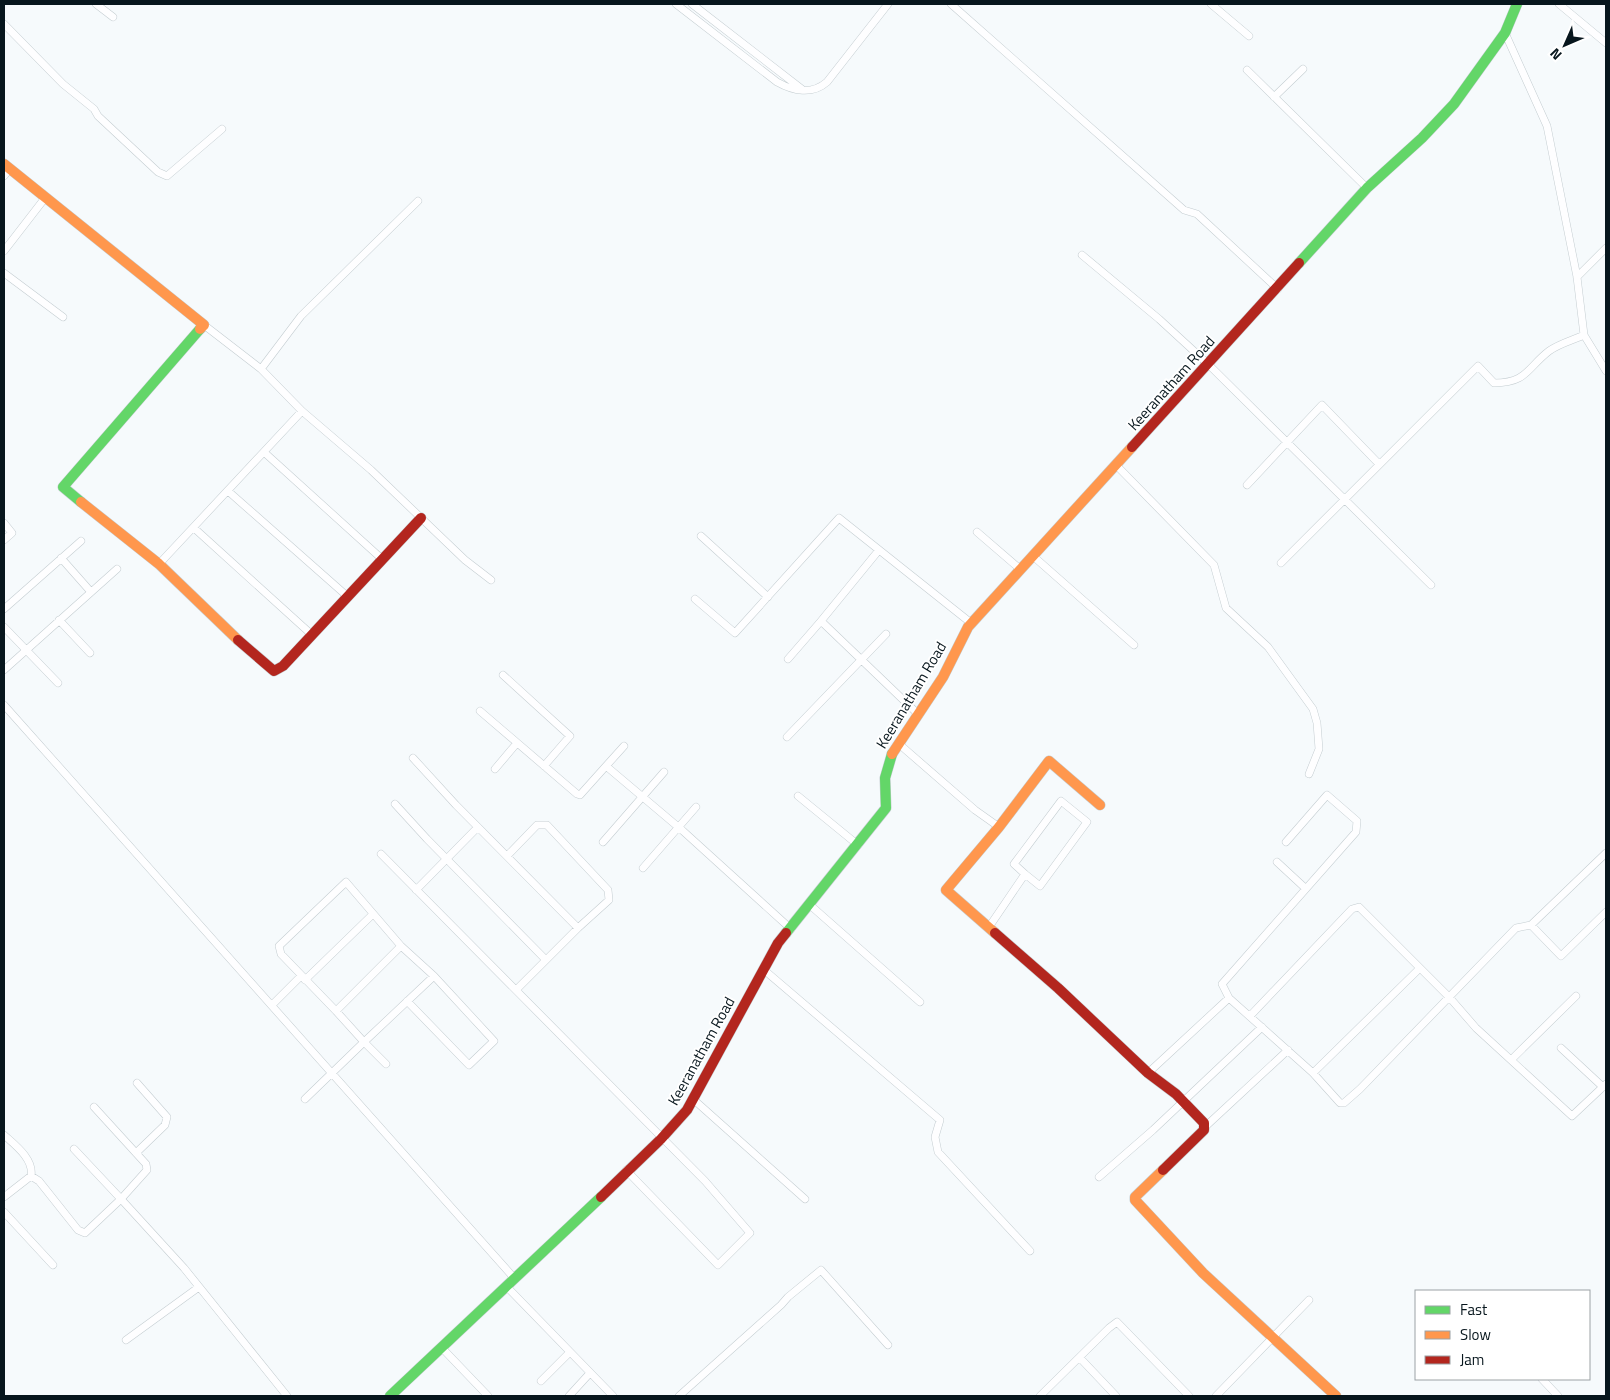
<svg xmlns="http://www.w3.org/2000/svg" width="1610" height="1400" font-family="'Titillium Web',sans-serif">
	<rect width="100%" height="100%" fill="#f6fafc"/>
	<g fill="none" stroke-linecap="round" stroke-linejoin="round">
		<!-- street casing -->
		<g stroke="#c4cdd1" stroke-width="8">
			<path id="street" d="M 96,4 L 113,17
				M 676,4 L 777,82 C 793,91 812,95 827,82 L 888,4
				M 692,4 L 803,90
				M 951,4 L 1184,210 L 1197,214 L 1278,289
				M 1211,4 L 1249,36
				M 1559,4 L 1606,43
				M 4,24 L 63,84 L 94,109 L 98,116 L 158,172 L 167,176 L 222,129
				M 1505,33 L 1547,126 L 1577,277 L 1584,335 L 1606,371
				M 1247,70 L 1367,188
				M 1274,97 L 1303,69
				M 4,176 L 10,169
				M 4,251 L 45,198
				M 1082,255 L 1159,319 L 1208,364 L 1431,585
				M 4,273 L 63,317
				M 1577,277 L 1606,248
				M 204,325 L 261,369 L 302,411 L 371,470 L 465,560 L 491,580
				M 261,369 L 301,316 L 418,201
				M 265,453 L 382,559
				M 1116,465 L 1214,565 L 1226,608 L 1268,647 L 1313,709 L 1317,723 L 1319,749 L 1309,774
				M 1247,485 L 1322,405 L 1379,464
				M 228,491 L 347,596
				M 4,523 L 12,533 L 4,540
				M 194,528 L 311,634
				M 977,532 L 1020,569
				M 701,536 L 768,597
				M 879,550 L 821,621 L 919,715
				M 1033,556 L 1134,645
				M 61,558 L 91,592
				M 1281,563 L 1478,366 L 1494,383 C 1527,383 1527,368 1549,351 C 1558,344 1573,340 1584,335
				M 159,564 L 302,411
				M 695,599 L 735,633 L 839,518 L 971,623
				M 4,609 L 81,541
				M 59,620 L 90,653
				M 4,627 L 58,683
				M 788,659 L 821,621
				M 4,670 L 117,569
				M 503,675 L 570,736 L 544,766
				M 4,705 L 515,1279
				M 480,711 L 577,794 L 580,795 L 606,766 L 683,831 L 791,929
				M 787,737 L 886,634
				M 899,744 L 975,810 L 999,827
				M 413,758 L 456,805 L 578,928 L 517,989
				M 606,766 L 624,746
				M 495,769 L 517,743
				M 798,796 L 858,845
				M 395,804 L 427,839 L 545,959
				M 603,842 L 664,772
				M 1286,842 L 1327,795 L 1357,821 L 1356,832 L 1222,984 L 1229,998 L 1313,1073 L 1340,1103 L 1344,1103 L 1360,1089 L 1516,928 L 1531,925 L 1606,853
				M 381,854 L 705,1181 L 750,1233 L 718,1265 L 626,1170
				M 507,856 L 537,825 L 547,825 L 608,890 L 609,900 L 578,928
				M 1277,862 L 1304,887
				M 643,868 L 696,807
				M 416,890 L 478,827
				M 810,905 L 920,1002
				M 1531,925 L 1561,956 L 1606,912
				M 989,927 L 1025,874 L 1040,886 L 1087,822 L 1061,801 L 1014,864 L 1025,874
				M 763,969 L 940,1120 L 935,1137 L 938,1152 L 1030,1251
				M 305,980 L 372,915
				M 407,1001 L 469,1065 L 494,1041 L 434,976
				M 272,1005 L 301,976
				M 336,1011 L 281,954 L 279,946 L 346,882 L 401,946
				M 1250,1016 L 1352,909 L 1359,907 L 1450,998 L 1476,1028 L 1572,1116 L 1606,1084
				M 1561,1048 L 1603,1087
				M 1511,1060 L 1576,996
				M 1148,1073 L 1229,998
				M 1313,1073 L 1420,968
				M 305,1099 L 364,1042 L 336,1011 L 401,946 L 434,976 L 364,1042 L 386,1064
				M 693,1099 L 805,1199
				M 94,1107 L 146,1164 L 147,1170 L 121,1199 L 184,1268 L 287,1396
				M 1206,1126 L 1288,1050
				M 4,1135 C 15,1145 34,1159 31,1176
				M 136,1153 L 165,1125 L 167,1117 L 137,1083
				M 1099,1177 L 1153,1130 L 1262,1027
				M 4,1197 L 31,1176 L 39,1181 L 78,1230 L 85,1233 L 121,1199 L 74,1149
				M 4,1212 L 53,1265
				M 507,1287 L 613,1396
				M 126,1340 L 199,1287
				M 442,1348 L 488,1396
				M 1080,1358 L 1116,1396
				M 1542,1379 L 1558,1396
				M 541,1381 L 570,1352
				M 569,1396 L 590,1373
				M 679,1396 L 781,1305 L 788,1297 L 821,1270 L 888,1345
				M 1040,1396 L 1109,1328 L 1117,1322 L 1189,1396
				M 1216,1396 L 1309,1300"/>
		</g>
		<!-- fast casing -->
		<g stroke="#c4cdd1" stroke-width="11">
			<path id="fast" d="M 1299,263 L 1367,188 L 1422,138 L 1454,104 L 1505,33 L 1517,4
				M 81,502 L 63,487 L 200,329
				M 786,933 L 886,808 L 885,778 L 892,754
				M 390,1396 L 601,1197"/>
		</g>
		<!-- slow casing -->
		<g stroke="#c4cdd1" stroke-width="11">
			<path id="slow" d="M 4,164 L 204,325 L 200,329
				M 81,502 L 159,564 L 238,640
				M 892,754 L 943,677 L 968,627 L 1132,447
				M 995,933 L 946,890 L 999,827 L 1049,761 L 1100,805
				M 1163,1170 L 1135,1197 L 1135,1200 L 1203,1273 L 1336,1396"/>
		</g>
		<!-- jam casing -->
		<g stroke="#c4cdd1" stroke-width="11">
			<path id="jam" d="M 1132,447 L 1299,263
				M 238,640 L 274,671 L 283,666 L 421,518
				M 995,933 L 1058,988 L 1148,1073 L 1176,1094 L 1204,1123 L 1204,1130 L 1163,1170
				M 601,1197 L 661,1139 L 687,1110 L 778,943 L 786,933"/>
		</g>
		<!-- street -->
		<use href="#street" stroke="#fefeff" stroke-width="7"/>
		<!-- fast -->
		<use href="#fast" stroke="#63d668" stroke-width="10"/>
		<!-- slow -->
		<use href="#slow" stroke="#ff974d" stroke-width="10"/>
		<!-- jam -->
		<use href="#jam" stroke="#b3261e" stroke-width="10"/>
	</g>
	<g text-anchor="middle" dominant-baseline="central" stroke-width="4" stroke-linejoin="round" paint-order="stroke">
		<!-- street labels -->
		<g font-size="15" fill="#07161d" stroke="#fff">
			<text transform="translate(1171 383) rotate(-48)">Keeranatham Road</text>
			<text transform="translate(911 695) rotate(-59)">Keeranatham Road</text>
			<text transform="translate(701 1051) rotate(-61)">Keeranatham Road</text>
		</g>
	</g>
	<!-- border -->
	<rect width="1610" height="1400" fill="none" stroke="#07161d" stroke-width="10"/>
	<!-- legend -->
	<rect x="1415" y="1290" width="175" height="90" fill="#ffffff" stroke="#9ca2a5"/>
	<rect x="1425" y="1306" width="25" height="8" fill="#63d668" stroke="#9ca2a5"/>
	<text x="1460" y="1315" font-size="15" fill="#07161d">Fast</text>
	<rect x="1425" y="1331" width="25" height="8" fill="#ff974d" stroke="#9ca2a5"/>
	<text x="1460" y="1340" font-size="15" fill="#07161d">Slow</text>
	<rect x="1425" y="1356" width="25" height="8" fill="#b3261e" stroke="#9ca2a5"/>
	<text x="1460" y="1365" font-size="15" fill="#07161d">Jam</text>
	<!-- north arrow -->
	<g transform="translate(1565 45) rotate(225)" stroke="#ffffff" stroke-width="4" paint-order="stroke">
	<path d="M0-4L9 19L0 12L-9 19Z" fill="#07161d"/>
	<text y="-8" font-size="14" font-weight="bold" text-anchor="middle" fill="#07161d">N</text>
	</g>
</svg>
